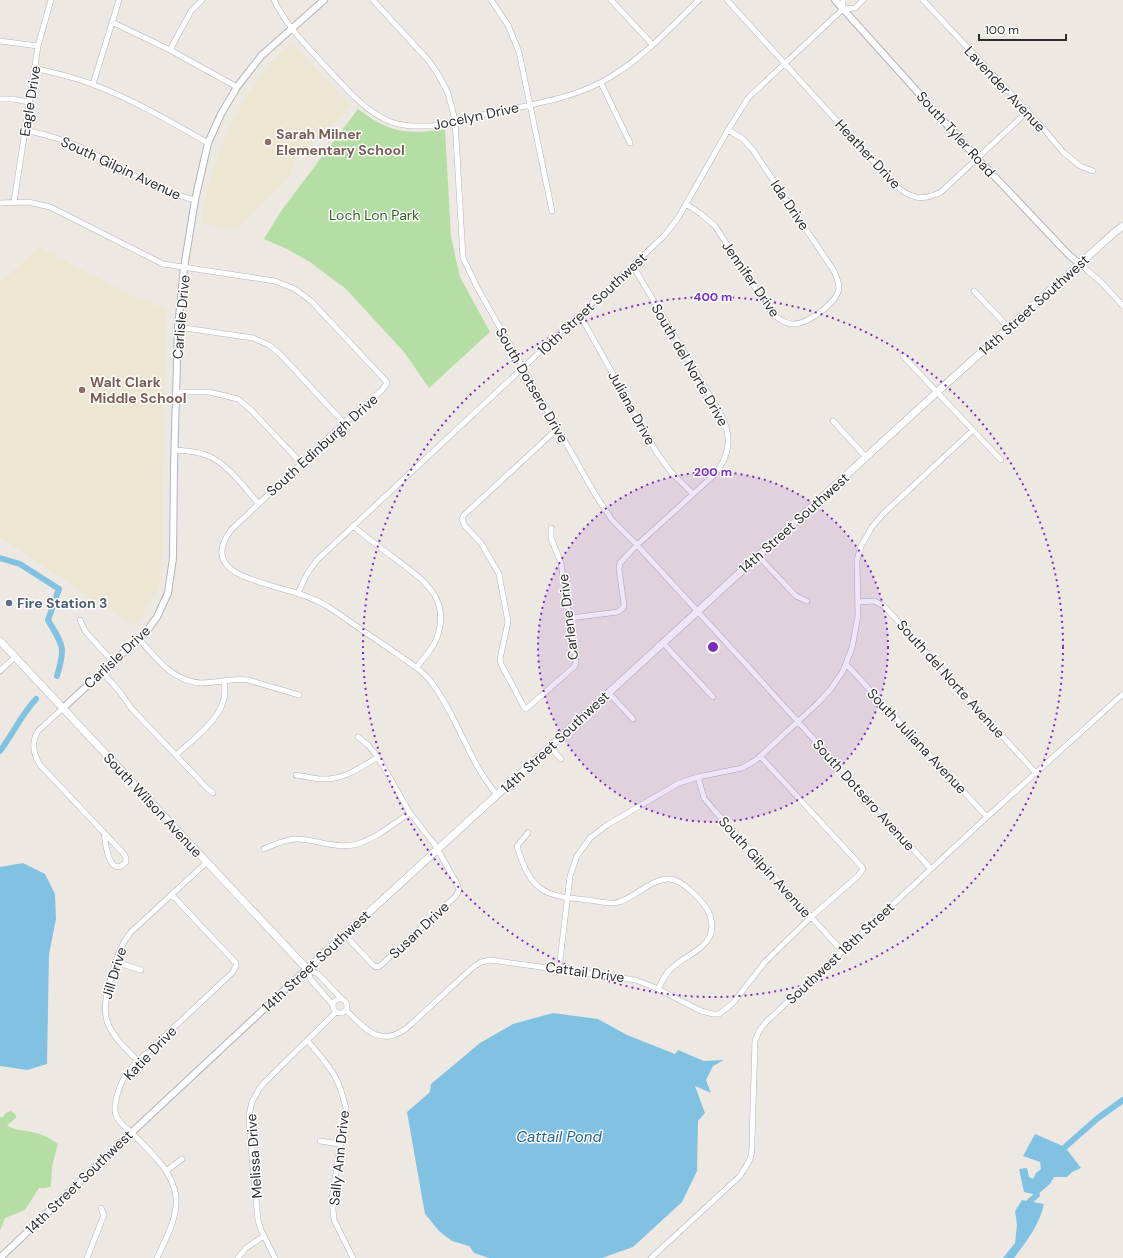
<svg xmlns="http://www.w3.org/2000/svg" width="1123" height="1258" font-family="'DM Sans',sans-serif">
	<rect width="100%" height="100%" fill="#ede9e2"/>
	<!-- education -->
	<path fill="#ede6d3" d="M 291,43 L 352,106 L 296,159 L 287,180 L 236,230 L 201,223 L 206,196 L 212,173 L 220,149 L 230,126 L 242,104 L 256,83 L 271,63 Z
		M 39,247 L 137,298 L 167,309 L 163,470 L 163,550 L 159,588 L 135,626 L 112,612 L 0,537 L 0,283 Z"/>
	<!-- green -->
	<path fill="#b4dea4" d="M 358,109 C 390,133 407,135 445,129 L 451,237 L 460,277 L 490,332 L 429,388 L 404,352 L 346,289 L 310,262 L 287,249 L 264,239 L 281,211 Z
		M 11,1111 L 16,1115 L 16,1118 L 7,1125 C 13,1130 23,1130 32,1132 C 42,1134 50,1138 58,1144 L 52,1166 L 51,1186 L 46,1188 L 39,1188 L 25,1210 L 5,1218 L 0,1231 L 0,1117 L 3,1117 L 6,1113 Z"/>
	<!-- water -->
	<path fill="#81c2e3" d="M 23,863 L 45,874 L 55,894 L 56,919 L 49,954 L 47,1064 L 27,1070 L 0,1066 L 0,867 Z
		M 553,1013 L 598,1019 L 627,1035 L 675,1054 L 678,1050 L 704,1061 L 724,1060 L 713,1066 L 706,1080 L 711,1093 L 695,1086 L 705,1113 L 698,1121 L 697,1171 L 682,1202 L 633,1247 L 602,1258 L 489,1258 L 474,1253 L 469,1246 L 452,1241 L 439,1231 L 425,1214 L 407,1112 L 430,1092 L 431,1084 L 480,1043 L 513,1024 Z
		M 1035,1134 L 1065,1147 L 1081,1168 L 1072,1172 L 1067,1177 L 1054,1177 L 1050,1184 L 1037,1195 L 1024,1192 L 1019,1169 L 1027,1168 L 1029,1177 L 1033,1179 L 1036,1173 L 1041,1169 L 1040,1162 L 1023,1156 Z
		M 1022,1200 L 1044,1204 C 1040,1224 1026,1242 1014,1258 L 1003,1258 L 1015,1243 L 1017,1225 L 1015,1211 Z"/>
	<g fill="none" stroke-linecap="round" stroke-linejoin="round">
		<!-- canal -->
		<path stroke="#81c2e3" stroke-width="6" d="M 0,558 L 20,564 L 59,589 L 48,620 C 63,646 66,646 57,676
			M 0,751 C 13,734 21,715 36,699
			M 1065,1147 L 1098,1118 L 1123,1100
			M 1030,1201 L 1037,1195"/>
		<!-- minor casing -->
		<g stroke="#b2b3bc" stroke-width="6">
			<path id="minor" d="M 274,0 C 287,27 306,45 326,67 C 345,87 364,111 391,122 C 405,127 419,126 433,126 C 456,121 479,115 502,111 C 539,103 579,97 612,76 C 645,56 672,26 699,0
				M 373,0 L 429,61 L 439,76 L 448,93 L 455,120 L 463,258 L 478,289 L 595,494 L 612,520 L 637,545 L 754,673 L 931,869
				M 491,0 L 508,25 L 519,52 L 552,211
				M 611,0 L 652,44
				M 727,0 L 894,184 C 909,198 922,202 941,192 L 1028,111
				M 923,0 L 1042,127 L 1063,152 L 1080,166 L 1093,171
				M 843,9 L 843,0
				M 112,22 L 170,50 L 237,87
				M 0,41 L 38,46
				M 170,50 L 191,11 L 202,0
				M 34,68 C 54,73 74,77 94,85 C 134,100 171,122 208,143
				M 601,83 L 630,143
				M 93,84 L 119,0
				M 0,99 L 13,99 L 29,102
				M 25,130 C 46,135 67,140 86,150 C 122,167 156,191 195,200
				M 14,202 L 38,46 L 51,0
				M 0,203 L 28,202 L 50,207 L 163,264 L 275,281 L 295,289 L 311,301 L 385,380 L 387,383 L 382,390 L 344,423 L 231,530 C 201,570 251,579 279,588 C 295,592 312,597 327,606 C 347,619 367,634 387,647 C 402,658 421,668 432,683 C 458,718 469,762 497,795
				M 686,204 L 701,214 L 715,226 L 771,312 C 777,318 783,323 792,324 C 807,325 837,303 839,288 C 839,282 836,276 834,271 L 753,150 L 743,139 L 728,130
				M 1080,264 L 1102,283 L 1123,306
				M 974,291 L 1009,328
				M 580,315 L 657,453 L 671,472 L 693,494
				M 178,327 L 253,338 L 269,345 L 280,354 L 344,423
				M 903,356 L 1001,460
				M 176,392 L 209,392 L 238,399 L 252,411 L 301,463
				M 833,421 L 866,457
				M 175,450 C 186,451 196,451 206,455 C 226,462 244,487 258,503
				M 353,526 C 367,538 382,549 397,560 C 425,581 452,600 436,640 C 432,650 423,659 416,668
				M 551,528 L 551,538 L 561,563 L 576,662 L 575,666 L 526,709 L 524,707 L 501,664 L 500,659 L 508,622 L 499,574 L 481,543 L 465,526 L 462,519 L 464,515 L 557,429
				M 758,556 L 796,596 L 807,601
				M 298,593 L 307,574 L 317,560 L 664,236 L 678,218 L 728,130 L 748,98 L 843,9 L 855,8 L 863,0
				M 858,602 L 874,601 L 884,606 L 1036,773
				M 570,618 L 618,612 L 623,608 L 624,605 L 619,569 L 620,563 L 637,545 L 714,475 C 730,456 732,438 722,416 L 633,266
				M 80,620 L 85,631 L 113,662
				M 139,639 C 156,658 173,682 202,683 C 217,683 232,678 248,680 L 299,695
				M 663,643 L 713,697
				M 846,664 L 987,817
				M 0,671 L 15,657
				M 102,672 L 120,692 L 131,708 L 207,788 L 213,793
				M 609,693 L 633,719
				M 63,708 L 38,731 C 31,742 33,755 41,766 L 124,854 L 126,858 L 126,862 C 109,880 105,842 104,832
				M 550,747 L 561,759
				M 176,755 C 190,742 218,721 223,702 C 226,695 225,688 224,681
				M 296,775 C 305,776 314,779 323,779 C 344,780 361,767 378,757
				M 698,777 L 704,798 L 714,810 L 842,951
				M 528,833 L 517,846 C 531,892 543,896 589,900 C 597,901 610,905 619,902 C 636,897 649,880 668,879 C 682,878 705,903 710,915 C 712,922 713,929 710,936 C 703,951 682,957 671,969 C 665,974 662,982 658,989
				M 264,849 C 274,845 285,839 296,839 C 316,839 337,850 357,844 C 377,838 393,824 410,813
				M 344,934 L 373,965 L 376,967 L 380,966 L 456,896 L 459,890 L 457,884 L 435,845 L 410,813 L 378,757 L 368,745 L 358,737
				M 115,962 L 141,970
				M 307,969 L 311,980 L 333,1005
				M 307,969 L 318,974 L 341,998
				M 559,969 L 570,876 L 577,856 L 590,838 L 607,825 L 679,783 L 698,777 L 742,768 L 756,760 L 818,703 L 830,690 L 843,671 L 852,648 L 858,616 L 857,560 L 861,546 L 872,527 L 883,514 L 973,430
				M333 1006a7 7 0 1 1 14 0a7 7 0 1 1-14 0Z
				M 346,1010 C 365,1029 380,1048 407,1028 L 472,968 L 481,962 L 490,960 L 636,980 L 658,989 L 701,1011 L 713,1014 L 719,1014 L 733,1003 L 765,962 L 811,917 L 858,876 L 863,869 L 862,867 L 760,756
				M 308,1041 C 315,1050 324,1059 330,1069 C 339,1080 342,1094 346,1108 L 332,1199 L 334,1220 L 353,1258
				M 138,1061 C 104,1028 98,1018 113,971 C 117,957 121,944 131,932 L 207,862
				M 320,1141 L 340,1144
				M 166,1171 L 182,1159
				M 87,1258 L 104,1215 L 101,1208
				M 157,1258 C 165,1240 178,1218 176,1197 C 173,1170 148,1150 130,1131 C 125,1127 118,1122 116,1115 C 114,1111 115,1105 116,1100 C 120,1082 125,1074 138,1061 L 232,973 L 236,966 L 236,963 L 172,895
				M 238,1258 L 246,1248 L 264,1236
				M 275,1258 L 261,1230 L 258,1220 L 250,1135 L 249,1115 L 252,1102 L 259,1089 L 265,1082 L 336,1012
				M 651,1258 L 740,1176 C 749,1162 753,1158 752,1141 L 755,1041 L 759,1031 L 766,1022 L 987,817 L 1123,694"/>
		</g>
		<!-- tertiary casing -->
		<g stroke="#b2b3bc" stroke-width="8">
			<path id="tertiary" d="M 835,0 L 977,158 L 1070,256 L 1080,264
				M 63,708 L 146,632 L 157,617 L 168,593 L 173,558 L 174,466 L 178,327 L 184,268 L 195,200 L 208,143 L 221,114 L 237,87 L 261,56 L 324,0
				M 0,1258 L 131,1133 L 307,969"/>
		</g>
		<!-- secondary casing -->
		<g stroke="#b2b3bc" stroke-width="8">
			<path id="secondary" d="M 0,641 L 307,969 L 936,393 L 1115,232 L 1123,226"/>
		</g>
		<!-- minor -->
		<use href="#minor" stroke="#fff" stroke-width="5"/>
		<!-- tertiary -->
		<use href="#tertiary" stroke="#fff" stroke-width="6"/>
		<!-- secondary -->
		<use href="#secondary" stroke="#fff" stroke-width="7"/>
	</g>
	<!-- distance rings -->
	<circle cx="713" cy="647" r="175" fill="#7b2cbf" fill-opacity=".12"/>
	<g fill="none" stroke="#7b2cbf" stroke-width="2" stroke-dasharray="2 4">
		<circle cx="713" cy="647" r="175"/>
		<circle cx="713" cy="647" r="350"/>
	</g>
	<!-- markers -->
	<g fill="#8d6e63" stroke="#fff" stroke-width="1.5">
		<circle cx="268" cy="142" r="4"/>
		<circle cx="82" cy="390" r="4"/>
	</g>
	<circle fill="#5c6f8a" stroke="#fff" stroke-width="1.5" cx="9" cy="603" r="4"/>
	<g text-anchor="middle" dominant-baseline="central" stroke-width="3" stroke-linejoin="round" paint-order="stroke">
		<!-- street labels -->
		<g font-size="14" fill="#2d2d2d" stroke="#fff">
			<text transform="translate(1005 89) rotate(47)">Lavender Avenue</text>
			<text transform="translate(30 101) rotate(-81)">Eagle Drive</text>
			<text transform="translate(476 116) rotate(-12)">Jocelyn Drive</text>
			<text transform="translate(956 134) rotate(48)">South Tyler Road</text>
			<text transform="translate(868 154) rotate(47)">Heather Drive</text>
			<text transform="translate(121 168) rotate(25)">South Gilpin Avenue</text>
			<text transform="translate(790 205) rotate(56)">Ida Drive</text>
			<text transform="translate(751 279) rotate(55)">Jennifer Drive</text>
			<text transform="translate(592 304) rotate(-43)">10th Street Southwest</text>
			<text transform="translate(1034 305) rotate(-42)">14th Street Southwest</text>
			<text transform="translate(181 317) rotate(-85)">Carlisle Drive</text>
			<text transform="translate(690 365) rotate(60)">South del Norte Drive</text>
			<text transform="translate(532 385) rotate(60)">South Dotsero Drive</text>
			<text transform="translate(632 408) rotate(61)">Juliana Drive</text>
			<text transform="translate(322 445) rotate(-42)">South Edinburgh Drive</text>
			<text transform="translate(794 523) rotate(-42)">14th Street Southwest</text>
			<text transform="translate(568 617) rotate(-97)">Carlene Drive</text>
			<text transform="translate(117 657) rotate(-43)">Carlisle Drive</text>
			<text transform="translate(951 679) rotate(48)">South del Norte Avenue</text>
			<text transform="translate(917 741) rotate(47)">South Juliana Avenue</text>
			<text transform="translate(555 742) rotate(-43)">14th Street Southwest</text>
			<text transform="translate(864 795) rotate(48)">South Dotsero Avenue</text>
			<text transform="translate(153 805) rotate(47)">South Wilson Avenue</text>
			<text transform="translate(765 867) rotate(48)">South Gilpin Avenue</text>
			<text transform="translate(419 930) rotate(-43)">Susan Drive</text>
			<text transform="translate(840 953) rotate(-43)">Southwest 18th Street</text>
			<text transform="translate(316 961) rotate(-43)">14th Street Southwest</text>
			<text transform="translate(585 972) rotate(8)">Cattail Drive</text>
			<text transform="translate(114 973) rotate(-73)">Jill Drive</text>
			<text transform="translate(150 1053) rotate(-46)">Katie Drive</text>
			<text transform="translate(254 1156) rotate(-94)">Melissa Drive</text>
			<text transform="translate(339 1158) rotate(-84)">Sally Ann Drive</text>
			<text transform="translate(79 1182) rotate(-44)">14th Street Southwest</text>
		</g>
		<!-- education labels -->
		<g font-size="14" font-weight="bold" fill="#785e54" stroke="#fff" text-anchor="start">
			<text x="276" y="134">Sarah Milner<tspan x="276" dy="16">Elementary School</tspan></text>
			<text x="90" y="382">Walt Clark<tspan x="90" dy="16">Middle School</tspan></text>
		</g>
		<!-- park labels -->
		<g font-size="14" fill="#2c6523" stroke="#fff">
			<text x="374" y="215">Loch Lon Park</text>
		</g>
		<!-- service labels -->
		<g font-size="14" font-weight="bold" fill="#4e5e75" stroke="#fff" text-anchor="start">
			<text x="17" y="603">Fire Station 3</text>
		</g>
		<!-- water labels -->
		<g font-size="15" font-style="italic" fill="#1c6293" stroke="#fff">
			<text x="559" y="1137">Cattail Pond</text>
		</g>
	</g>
	<circle cx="713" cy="647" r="6" fill="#7b2cbf" stroke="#fff" stroke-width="2"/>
	<g font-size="12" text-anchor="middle" font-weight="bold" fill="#7b2cbf" stroke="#fff" stroke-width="3" stroke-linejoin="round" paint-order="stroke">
		<text x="713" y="301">400 m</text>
		<text x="713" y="476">200 m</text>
	</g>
	<!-- scale -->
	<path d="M979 34v6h87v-6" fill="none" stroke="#2d2d2d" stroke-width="2"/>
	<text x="985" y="34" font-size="12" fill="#2d2d2d" stroke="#ffffff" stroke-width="3" paint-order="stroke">100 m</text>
</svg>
